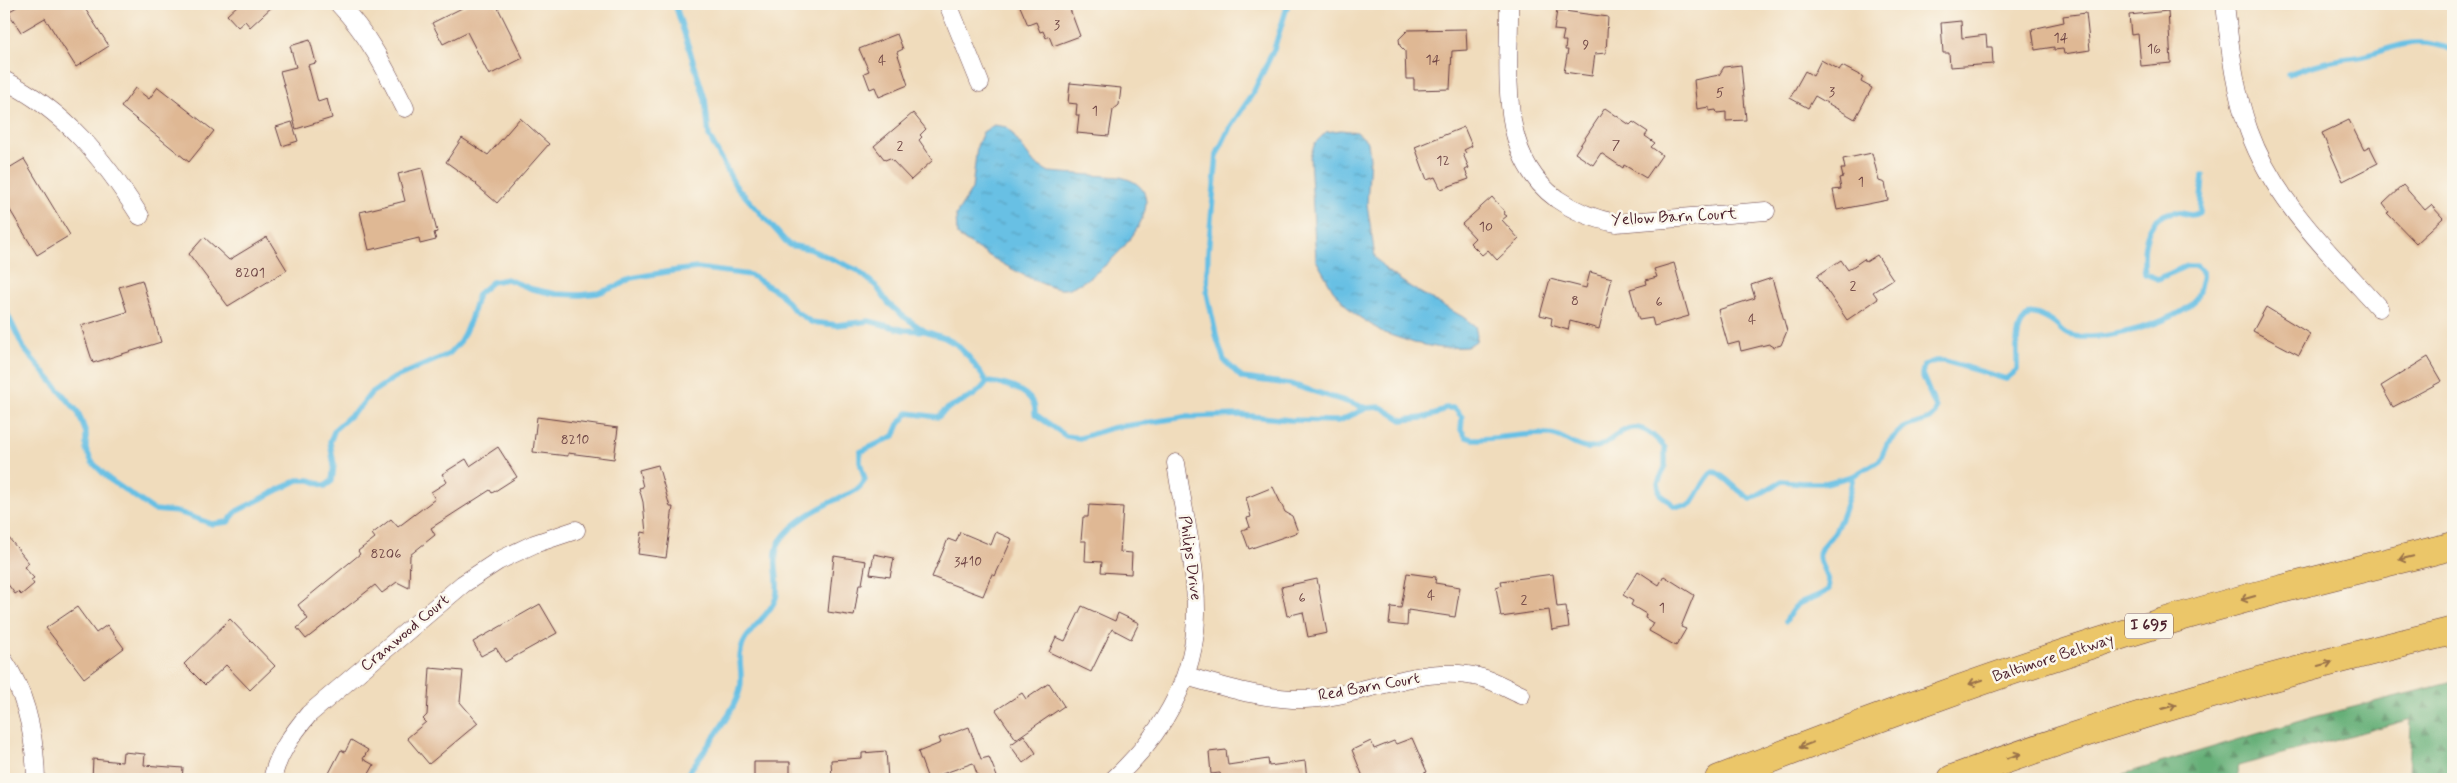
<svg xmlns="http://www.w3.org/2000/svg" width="2457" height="783" font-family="Mynerve,sans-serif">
	<defs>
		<pattern id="forest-firs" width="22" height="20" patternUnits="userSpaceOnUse" patternTransform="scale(1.25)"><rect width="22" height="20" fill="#65af77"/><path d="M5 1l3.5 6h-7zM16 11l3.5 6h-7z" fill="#558e62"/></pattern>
		<pattern id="water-ripples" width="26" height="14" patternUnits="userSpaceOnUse" patternTransform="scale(1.25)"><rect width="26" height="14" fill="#67c0e4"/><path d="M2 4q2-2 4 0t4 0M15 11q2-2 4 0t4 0" fill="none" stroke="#579bb9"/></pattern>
	</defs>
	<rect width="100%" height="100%" fill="#fbf7ec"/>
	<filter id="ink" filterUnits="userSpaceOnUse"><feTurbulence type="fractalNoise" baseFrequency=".02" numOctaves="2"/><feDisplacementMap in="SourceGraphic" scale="10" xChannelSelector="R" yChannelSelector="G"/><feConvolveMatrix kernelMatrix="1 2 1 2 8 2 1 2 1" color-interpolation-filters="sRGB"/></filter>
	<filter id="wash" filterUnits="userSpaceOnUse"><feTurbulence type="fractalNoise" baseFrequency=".0096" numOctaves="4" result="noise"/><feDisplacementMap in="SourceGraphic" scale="20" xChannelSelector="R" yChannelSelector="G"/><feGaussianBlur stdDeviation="1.12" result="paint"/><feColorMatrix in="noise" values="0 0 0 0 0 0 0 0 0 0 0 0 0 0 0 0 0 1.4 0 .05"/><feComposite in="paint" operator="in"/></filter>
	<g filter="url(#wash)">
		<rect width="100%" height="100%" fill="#f0dcbc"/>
		<!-- forest -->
		<path fill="url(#forest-firs)" stroke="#586751" d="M 2453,682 L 2453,779 L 2409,779 L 2411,719 L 2238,766 L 2239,779 L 2107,779 L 2310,718 Z"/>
		<!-- water -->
		<path fill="url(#water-ripples)" stroke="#587088" d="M 994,125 L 1007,127 L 1034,163 L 1049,172 L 1120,177 C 1190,192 1100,283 1065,289 C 1045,292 975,248 957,235 L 956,215 L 972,189 L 977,146 L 983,132 Z
			M 1341,130 L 1357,132 L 1368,142 L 1370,158 L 1367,204 L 1375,257 L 1387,271 L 1412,288 L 1463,317 L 1475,326 L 1477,335 L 1476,341 L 1467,347 L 1441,348 L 1414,343 L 1384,333 L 1353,313 L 1333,290 L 1316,260 L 1310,157 L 1315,143 L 1326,132 Z"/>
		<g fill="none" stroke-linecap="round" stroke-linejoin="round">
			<!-- stream -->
			<path stroke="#67c0e4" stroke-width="5.5" d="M 675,4 L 705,99 L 709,136 L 735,185 L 789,245 L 810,249 L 857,270 L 876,286 L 888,303 L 903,316 L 925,331
				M 1288,4 L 1274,49 L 1253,93 L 1229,129 L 1217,154 L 1208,252 L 1207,293 L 1217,339 L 1224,360 L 1242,378 L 1290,384 L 1367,408
				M 2289,74 C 2304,68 2320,63 2337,60 C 2346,58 2355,58 2364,56 C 2400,46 2415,35 2453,50
				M 4,307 L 24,349 L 78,412 L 86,433 L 86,449 L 92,462 L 109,479 L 154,510 L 178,512 L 212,524 L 228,522 L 237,511 L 298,480 L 310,480 L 325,486 L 332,481 L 334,465 L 330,442 L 335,429 L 360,407 L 371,393 L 394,378 L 449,354 L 460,342 L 470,321 L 478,294 L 492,282 L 507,279 L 532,289 L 556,294 L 580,295 L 598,293 L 618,286 L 631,278 L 672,271 L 697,268 L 750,275 L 780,293 L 794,310 L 811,322 L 837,325 L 869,321 L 904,330 L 925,331 L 945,338 L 956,344 L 968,356 L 987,382 C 1002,383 1025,388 1033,403 C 1035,405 1035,411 1035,414 L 1066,436 L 1080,438 L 1111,428 L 1185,417 L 1240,415 L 1290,420 L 1339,421 L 1367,408 L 1381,407 L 1402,420 L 1422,418 L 1436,414 L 1445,408 L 1454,408 L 1462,417 L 1461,430 L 1466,437 L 1472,439 C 1498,439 1524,433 1549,434 C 1561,434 1573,446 1585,448 C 1616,453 1625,400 1665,448 L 1665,467 L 1658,483 L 1660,494 L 1675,506 L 1689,506 C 1700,494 1701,483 1713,471 C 1728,477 1736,491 1751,499 L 1782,481 L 1802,483 L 1826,483 L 1853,476 L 1880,460 L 1887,444 L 1903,428 L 1930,419 L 1935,414 L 1936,408 L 1922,374 L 1924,365 L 1935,361 L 1945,361 L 2006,379 L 2017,370 C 2018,348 2012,328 2031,313 C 2040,315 2047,318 2055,324 C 2059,327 2062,332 2067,334 C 2095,345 2169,324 2191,305 C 2199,298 2201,283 2203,273 L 2197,266 L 2186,266 L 2158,279 L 2145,274 C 2142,251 2144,216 2174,212 C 2184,211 2189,219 2200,212 L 2203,175
				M 1786,621 C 1799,594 1808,605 1829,589 C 1829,574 1819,566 1819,556 C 1819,545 1830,540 1835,531 C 1844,514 1850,494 1853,476
				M 684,779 C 699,757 734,714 740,689 C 744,673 736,659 743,644 C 750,627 770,615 776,598 C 781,581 770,558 780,541 C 794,520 819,508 841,497 C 853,492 858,491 865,480 L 860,462 L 860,452 L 894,436 L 899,424 L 908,413 L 938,417 C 953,400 972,403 987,382"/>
		</g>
		<g id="blocks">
			<!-- building -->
			<path fill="#dfb894" d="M 22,4 L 82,4 L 109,46 L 76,67 L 45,18 L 21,32 L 8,12 Z
				M 239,4 L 275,4 L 250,27 L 245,21 L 238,27 L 227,15 Z
				M 470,4 L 496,4 L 523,58 L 489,75 L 467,32 L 443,44 L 432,23 Z
				M 1019,4 L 1068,4 L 1080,36 L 1053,46 L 1049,36 L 1046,38 L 1043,31 L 1040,32 L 1036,22 L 1028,25 Z
				M 1557,10 L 1608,17 L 1606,53 L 1595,54 L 1592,76 L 1564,72 L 1568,50 L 1565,50 L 1566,41 L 1562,41 L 1564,31 L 1554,30 Z
				M 2168,11 L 2171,63 L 2141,66 L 2138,34 L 2131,35 L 2129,15 Z
				M 2086,13 L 2090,50 L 2064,54 L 2063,49 L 2054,50 L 2054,47 L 2035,50 L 2032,29 L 2064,22 L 2063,16 Z
				M 1961,21 L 1962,38 L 1986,35 L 1987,47 L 1992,47 L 1993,64 L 1950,67 L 1949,53 L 1943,53 L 1941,23 Z
				M 1466,29 L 1467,50 L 1452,51 L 1450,89 L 1414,90 L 1414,79 L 1406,79 L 1405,51 L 1400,46 L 1399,39 L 1408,30 Z
				M 897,34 L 903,49 L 897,52 L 908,85 L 879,97 L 875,87 L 870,89 L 864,73 L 869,71 L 859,49 Z
				M 310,40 L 316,63 L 308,65 L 318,102 L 327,99 L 332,118 L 296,129 L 280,71 L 296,67 L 290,46 Z
				M 1821,60 L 1839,70 L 1842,66 L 1863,77 L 1861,82 L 1872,88 L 1855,119 L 1815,96 L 1808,108 L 1790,98 L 1805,71 L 1813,76 Z
				M 1741,65 L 1746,120 L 1726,121 L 1726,112 L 1717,113 L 1716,110 L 1709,111 L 1709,107 L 1697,109 L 1694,80 L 1719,75 L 1724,67 Z
				M 1070,83 L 1121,88 L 1119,105 L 1113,110 L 1109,136 L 1077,133 L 1079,115 L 1076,115 L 1077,104 L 1068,103 Z
				M 158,87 L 214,131 L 189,162 L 121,107 L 135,88 L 149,99 Z
				M 1605,108 L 1630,125 L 1633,122 L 1648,132 L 1645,136 L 1655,143 L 1651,147 L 1662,155 L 1646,178 L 1624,165 L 1623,168 L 1601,153 L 1593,165 L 1575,153 Z
				M 913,113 L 926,129 L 920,135 L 922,137 L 919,140 L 933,160 L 911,180 L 890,158 L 885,160 L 874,146 Z
				M 520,118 L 549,144 L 497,203 L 476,185 L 477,184 L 446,162 L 462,138 L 488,155 Z
				M 2349,120 L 2364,150 L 2370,147 L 2378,163 L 2343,181 L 2322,133 Z
				M 292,122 L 298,141 L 282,146 L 276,127 Z
				M 1464,127 L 1472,146 L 1464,150 L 1466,153 L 1463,154 L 1469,168 L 1465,170 L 1469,179 L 1441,189 L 1435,177 L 1427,180 L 1415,147 Z
				M 1872,153 L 1879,181 L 1885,183 L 1888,200 L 1837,210 L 1833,190 L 1841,189 L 1839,178 L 1843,177 L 1841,169 L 1845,169 L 1843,159 Z
				M 24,159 L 70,235 L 37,255 L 4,200 L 4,171 Z
				M 422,168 L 437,232 L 434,233 L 436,240 L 420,244 L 419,238 L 369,250 L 360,212 L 405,201 L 398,174 Z
				M 2403,185 L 2425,210 L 2431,205 L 2443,218 L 2416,243 L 2387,213 L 2389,212 L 2383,204 Z
				M 1492,197 L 1505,212 L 1504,214 L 1507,216 L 1502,220 L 1519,239 L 1497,260 L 1488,250 L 1482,255 L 1470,243 L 1475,238 L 1462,224 Z
				M 204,237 L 229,260 L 267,237 L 287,270 L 228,306 L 189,254 Z
				M 1877,255 L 1893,279 L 1873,292 L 1878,299 L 1847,320 L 1817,276 L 1841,260 L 1848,270 L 1864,259 L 1866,262 Z
				M 1674,263 L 1689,316 L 1654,326 L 1652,318 L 1639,320 L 1630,289 L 1647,284 L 1646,280 L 1657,277 L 1654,269 Z
				M 1590,272 L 1612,278 L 1599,329 L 1570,321 L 1568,330 L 1551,325 L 1552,318 L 1540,315 L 1550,279 L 1586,288 Z
				M 1772,278 L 1787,331 L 1781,345 L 1774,347 L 1769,344 L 1741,351 L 1739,342 L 1728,345 L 1718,310 L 1755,298 L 1751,285 Z
				M 142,280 L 161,342 L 93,363 L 81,326 L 127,312 L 119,287 Z
				M 2266,307 L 2310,334 L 2299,355 L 2253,331 Z
				M 2428,357 L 2442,381 L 2393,407 L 2381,386 Z
				M 537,417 L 618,428 L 614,459 L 568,453 L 568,456 L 533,452 Z
				M 498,447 L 517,477 L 492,493 L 490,490 L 431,528 L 435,535 L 410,555 L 409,588 L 397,582 L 382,593 L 375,585 L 306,639 L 297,628 L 308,619 L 298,605 L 360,554 L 358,551 L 375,538 L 372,534 L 391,519 L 398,527 L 435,499 L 431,492 L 447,482 L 442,474 L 466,459 L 470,466 Z
				M 658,465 L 670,507 L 673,507 L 666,558 L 638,554 L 641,532 L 646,533 L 643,502 L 639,488 L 643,487 L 639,470 Z
				M 1273,487 L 1285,512 L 1292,516 L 1298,532 L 1249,549 L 1242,530 L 1250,527 L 1247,518 L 1251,517 L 1246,498 Z
				M 1089,505 L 1123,507 L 1120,552 L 1132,553 L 1131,574 L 1101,572 L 1102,562 L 1085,561 L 1086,541 L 1081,541 L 1083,517 L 1088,517 Z
				M 4,532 L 29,563 L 24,567 L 34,578 L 31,580 L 34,584 L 21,595 L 18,592 L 15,594 L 4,579 Z
				M 960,532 L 991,545 L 996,532 L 1012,539 L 995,576 L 992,574 L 983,596 L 932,577 L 948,539 L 956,542 Z
				M 874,554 L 894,558 L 890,577 L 870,574 Z
				M 834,556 L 866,561 L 862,584 L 859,584 L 854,616 L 828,612 Z
				M 1638,571 L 1659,585 L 1664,576 L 1694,595 L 1681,627 L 1686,629 L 1676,646 L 1649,631 L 1653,623 L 1645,618 L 1646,614 L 1631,605 L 1633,601 L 1623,595 Z
				M 1407,573 L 1436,577 L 1435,583 L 1460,587 L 1455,617 L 1408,610 L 1407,626 L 1389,624 L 1391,607 L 1401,608 Z
				M 1553,574 L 1557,607 L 1566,606 L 1569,627 L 1552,630 L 1549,610 L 1501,617 L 1496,587 L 1502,585 L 1501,581 Z
				M 1317,579 L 1327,633 L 1308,637 L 1303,612 L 1287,616 L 1281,587 Z
				M 540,604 L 557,633 L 505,662 L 496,648 L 481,656 L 473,642 Z
				M 1082,606 L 1115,621 L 1118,613 L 1139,623 L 1131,639 L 1112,629 L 1091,672 L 1049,652 L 1056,637 L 1065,641 Z
				M 77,607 L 96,633 L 107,625 L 124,648 L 84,678 L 46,628 Z
				M 230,619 L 275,666 L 250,690 L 226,665 L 205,685 L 184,664 Z
				M 430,668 L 463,671 L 460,702 L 478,723 L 429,764 L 407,738 L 426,722 L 423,719 L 427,715 Z
				M 1049,683 L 1064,706 L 1016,739 L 996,710 L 1022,693 L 1026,699 Z
				M 969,727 L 981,759 L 989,757 L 998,779 L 979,779 L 973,763 L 928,779 L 918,752 L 941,743 L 939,738 Z
				M 1024,735 L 1036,753 L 1023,763 L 1010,745 Z
				M 1412,738 L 1427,772 L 1409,779 L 1364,779 L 1352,750 L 1371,741 L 1374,749 L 1394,741 L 1396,744 Z
				M 351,740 L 368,750 L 363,759 L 374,765 L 366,779 L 326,779 L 341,750 L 345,752 Z
				M 1226,750 L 1228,765 L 1268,759 L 1269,766 L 1305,761 L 1307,779 L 1221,779 L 1220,773 L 1211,774 L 1209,752 Z
				M 886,751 L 888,779 L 832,779 L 831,760 L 862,758 L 862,753 Z
				M 123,752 L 145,754 L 144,765 L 183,768 L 182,779 L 92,779 L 93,759 L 122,762 Z
				M 754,762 L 790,762 L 790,779 L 754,779 Z"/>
		</g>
	</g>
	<g filter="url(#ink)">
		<use href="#blocks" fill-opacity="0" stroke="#633b41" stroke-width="1"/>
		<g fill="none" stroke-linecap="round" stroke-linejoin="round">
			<!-- street casing -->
			<g stroke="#633b41" stroke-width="19">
				<path id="street" d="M 339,4 C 370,37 385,68 405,108
					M 948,4 L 980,83
					M 1509,4 C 1510,70 1496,155 1557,199 C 1576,212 1594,219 1616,223 L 1766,211
					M 2225,4 C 2230,46 2234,90 2249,131 C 2274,201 2331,254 2379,308
					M 4,80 C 65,111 104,159 140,216
					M 4,661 C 27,695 35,739 36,779
					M 1186,676 C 1225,687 1264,700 1305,699 C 1365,697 1427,660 1486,679 C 1498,683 1510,690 1521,695
					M 272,779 C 278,754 292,734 309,714 L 463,584 L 498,561 L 534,544 L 576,530
					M 1114,779 C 1161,735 1197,678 1196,610 C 1196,561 1183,511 1176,463"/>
			</g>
			<!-- highway casing -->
			<g stroke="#633b41" stroke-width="29">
				<path id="highway" d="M 1719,779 C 1863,723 2008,669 2157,624 C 2255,594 2354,571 2453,546
					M 1952,779 C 2115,718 2284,672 2453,631"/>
			</g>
			<!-- street -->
			<use href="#street" stroke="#fff" stroke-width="18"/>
			<!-- highway -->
			<use href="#highway" stroke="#ebc669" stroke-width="28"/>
		</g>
		<!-- one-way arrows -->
		<defs><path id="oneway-shaft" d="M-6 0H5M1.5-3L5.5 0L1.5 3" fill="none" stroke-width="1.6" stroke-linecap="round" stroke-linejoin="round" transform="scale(1.25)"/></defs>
		<g stroke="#9a724a">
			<use href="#oneway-shaft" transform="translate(2406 558) rotate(166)"/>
			<use href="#oneway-shaft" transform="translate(2248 598) rotate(164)"/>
			<use href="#oneway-shaft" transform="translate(2325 664) rotate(-15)"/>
			<use href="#oneway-shaft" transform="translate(1976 682) rotate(162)"/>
			<use href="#oneway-shaft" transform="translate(2169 707) rotate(-16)"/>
			<use href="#oneway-shaft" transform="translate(1806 745) rotate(159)"/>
			<use href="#oneway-shaft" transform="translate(2014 756) rotate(-19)"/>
		</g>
	</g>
	<g text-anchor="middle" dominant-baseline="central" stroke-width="5" stroke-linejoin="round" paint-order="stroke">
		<!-- number labels -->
		<g font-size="14" fill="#6f4545">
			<text x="1057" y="25">3</text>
			<text x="2061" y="38">14</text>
			<text x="1586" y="45">9</text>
			<text x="2154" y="49">16</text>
			<text x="1433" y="60">14</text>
			<text x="882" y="61">4</text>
			<text x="1832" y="92">3</text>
			<text x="1720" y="93">5</text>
			<text x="1095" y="111">1</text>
			<text x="1616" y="145">7</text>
			<text x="900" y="146">2</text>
			<text x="1443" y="161">12</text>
			<text x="1861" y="182">1</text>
			<text x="1486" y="227">10</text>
			<text x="250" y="273">8201</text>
			<text x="1853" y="286">2</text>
			<text x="1575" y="301">8</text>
			<text x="1659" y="302">6</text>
			<text x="1752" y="320">4</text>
			<text x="575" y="440">8210</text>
			<text x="386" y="554">8206</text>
			<text x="968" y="562">3410</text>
			<text x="1431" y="596">4</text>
			<text x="1302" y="598">6</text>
			<text x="1524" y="600">2</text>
			<text x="1662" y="608">1</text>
		</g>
		<!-- shield labels -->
		<rect fill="#fbf7ec" stroke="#7f6065" stroke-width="1" x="2125" y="613.5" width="48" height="25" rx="4"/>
		<g font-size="15" font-weight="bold" fill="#4a1f2b">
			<text x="2149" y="626">I 695</text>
		</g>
		<!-- street labels -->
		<g font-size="16" fill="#4a1f2b" stroke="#fbf7ec">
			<text transform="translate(1674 217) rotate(-3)">Yellow Barn Court</text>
			<text transform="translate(1190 558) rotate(82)">Philips Drive</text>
			<text transform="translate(405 633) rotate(-40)">Cranwood Court</text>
			<text transform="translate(2053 658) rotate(-18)">Baltimore Beltway</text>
			<text transform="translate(1369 687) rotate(-10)">Red Barn Court</text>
		</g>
	</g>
	<!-- margin -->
	<rect width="2457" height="783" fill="none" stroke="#fbf7ec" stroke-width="20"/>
</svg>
